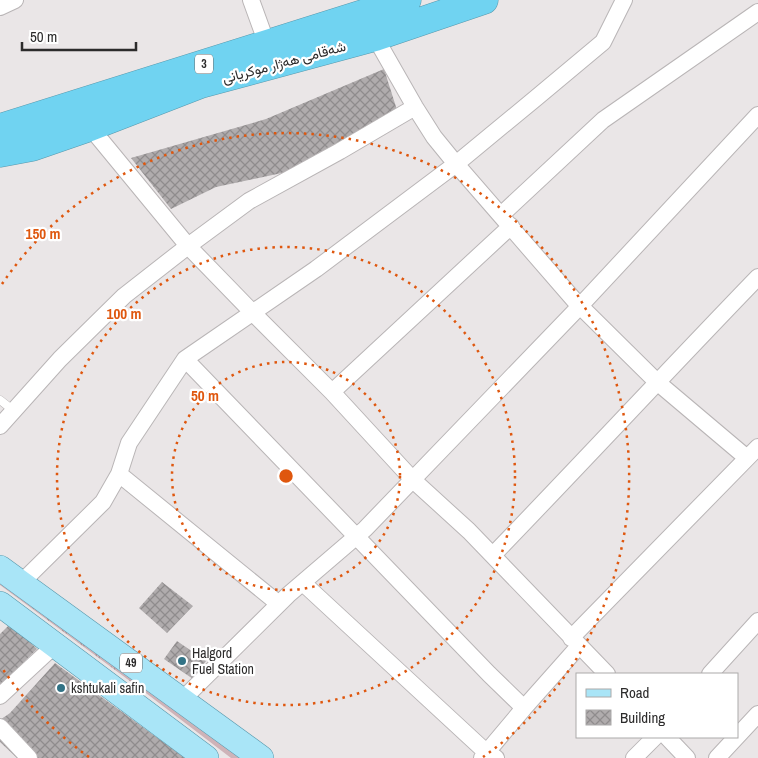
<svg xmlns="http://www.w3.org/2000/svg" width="758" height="758" font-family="'Archivo Narrow',Vazirmatn,sans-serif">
	<defs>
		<pattern id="park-tufts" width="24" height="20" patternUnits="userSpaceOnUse" patternTransform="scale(1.25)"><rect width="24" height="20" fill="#ceb3b8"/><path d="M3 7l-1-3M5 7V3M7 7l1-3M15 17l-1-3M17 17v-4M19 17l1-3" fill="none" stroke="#a79296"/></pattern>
		<pattern id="building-cross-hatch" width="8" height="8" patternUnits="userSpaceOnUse" patternTransform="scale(1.25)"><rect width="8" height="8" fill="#b0acad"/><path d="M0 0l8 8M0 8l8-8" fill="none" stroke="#8f8c8d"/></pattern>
	</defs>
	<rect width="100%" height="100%" fill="#eae6e7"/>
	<!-- park -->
	<path fill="url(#park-tufts)" d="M 0,575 L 246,758 L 231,758 L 138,687 L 0,585 Z"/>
	<!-- building -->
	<path fill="url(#building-cross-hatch)" d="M 384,69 L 397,110 L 291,171 L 216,187 L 171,209 L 131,158 L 266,119 Z
		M 162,582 L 193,606 L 167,633 L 139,608 Z
		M 11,623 L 37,649 L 0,686 L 0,634 Z
		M 177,641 L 206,661 L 193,679 L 164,659 Z
		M 55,663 L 185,758 L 17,758 L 0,742 L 0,720 L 10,713 Z"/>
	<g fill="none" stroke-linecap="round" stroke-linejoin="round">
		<!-- lane casing -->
		<g stroke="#b9b5b6" stroke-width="9">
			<path id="lane" d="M 0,400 L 14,411"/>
		</g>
		<!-- street casing -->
		<g stroke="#b9b5b6" stroke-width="18">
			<path id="street" d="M 251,0 L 267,44
				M 0,7 L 15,0
				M 375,37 L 415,107 L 434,137 L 456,164 L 575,301 L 657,382 L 747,458
				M 90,127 L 188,246 L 253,313 L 332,392 L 413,480 L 469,531 L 607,674
				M 501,215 L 603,120 L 758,12
				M 185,359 L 489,674 L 524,708
				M 332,392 L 511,226
				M 0,426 L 60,359 L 124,296 L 188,246 L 249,201 L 340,151 L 415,107
				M 119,474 L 279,604
				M 493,555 C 582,463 669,369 758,277
				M 21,583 L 103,502 L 119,474 L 129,443 L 185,359 L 316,269 L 456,164 L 536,98 L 603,42 L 624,0
				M 303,583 L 486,752 L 496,758
				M 571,638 L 758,447
				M 710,674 L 758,621
				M 0,696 L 55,645
				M 182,700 L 288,595 L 365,529 L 580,306 L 758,115
				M 0,727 L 29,758
				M 667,737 L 687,758
				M 482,758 L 524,708 L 579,646
				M 634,758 L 655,737
				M 717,758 L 758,714"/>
		</g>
		<!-- primary casing -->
		<g stroke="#5898ac" stroke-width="26">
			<path id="primary" d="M 0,568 L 261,758
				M 0,604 L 206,758"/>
		</g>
		<!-- highway casing -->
		<g stroke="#5898ac" stroke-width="29">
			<path id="highway" d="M 0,128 L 407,0
				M 0,153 L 32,147 L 90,127 L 201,84 L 375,37 L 484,0"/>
		</g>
		<!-- lane -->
		<use href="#lane" stroke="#fff" stroke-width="8"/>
		<!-- street -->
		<use href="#street" stroke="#fff" stroke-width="16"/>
		<!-- primary -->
		<use href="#primary" stroke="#a9e5f7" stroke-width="25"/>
		<!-- highway -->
		<use href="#highway" stroke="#70d3f1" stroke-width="28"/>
	</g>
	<!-- distance rings -->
	<g fill="none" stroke="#df570e" stroke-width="2.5" stroke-dasharray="2.5 5">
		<circle cx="286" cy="476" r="114"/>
		<circle cx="286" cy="476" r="229"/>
		<path d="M89 757A343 343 0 0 1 2 668M2 284A343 343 0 1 1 483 757"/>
	</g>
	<!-- markers -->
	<g fill="#327386" stroke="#fff" stroke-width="2">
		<circle cx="182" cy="661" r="5"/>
		<circle cx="61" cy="688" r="5"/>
	</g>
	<g text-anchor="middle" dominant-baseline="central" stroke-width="4.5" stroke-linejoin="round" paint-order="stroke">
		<!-- shield labels -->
		<g fill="#fff" stroke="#6b6b6b" stroke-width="1">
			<rect x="195" y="54.5" width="18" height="19" rx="4"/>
			<rect x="120" y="653.5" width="22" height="19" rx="4"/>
		</g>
		<g font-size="12" font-weight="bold" fill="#2c2b2b">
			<text x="204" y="64">3</text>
			<text x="131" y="663">49</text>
		</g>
		<!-- street labels -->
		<g font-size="14" fill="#2c2b2b" stroke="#fff">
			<text transform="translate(284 62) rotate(-15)">شەقامی ھەژار موکریانی</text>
		</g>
		<!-- poi labels -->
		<g font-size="14" fill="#2c2b2b" stroke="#fff" text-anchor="start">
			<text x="192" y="653">Halgord<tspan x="192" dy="16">Fuel Station</tspan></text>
			<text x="71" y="688">kshtukali safin</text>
		</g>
	</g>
	<circle cx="286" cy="476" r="8" fill="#df570e" stroke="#fff" stroke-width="2.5"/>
	<g font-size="15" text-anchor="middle" font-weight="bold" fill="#df570e" stroke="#fff" stroke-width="4.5" stroke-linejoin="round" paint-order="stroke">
		<text x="43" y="239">150 m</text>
		<text x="124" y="319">100 m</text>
		<text x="205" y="401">50 m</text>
	</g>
	<!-- legend -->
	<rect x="576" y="673" width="162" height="65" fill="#ffffff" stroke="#abaaaa"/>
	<rect x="586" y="689" width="25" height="8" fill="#a9e5f7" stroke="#abaaaa"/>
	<text x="620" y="698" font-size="15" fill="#2c2b2b">Road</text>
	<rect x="586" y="710" width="25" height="15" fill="url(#building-cross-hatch)" stroke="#abaaaa"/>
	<text x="620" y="723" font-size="15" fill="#2c2b2b">Building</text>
	<!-- scale -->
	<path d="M22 42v8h114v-8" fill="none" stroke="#2c2b2b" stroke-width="2.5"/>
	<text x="30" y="42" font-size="15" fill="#2c2b2b" stroke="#ffffff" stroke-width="4" paint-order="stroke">50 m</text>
</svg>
